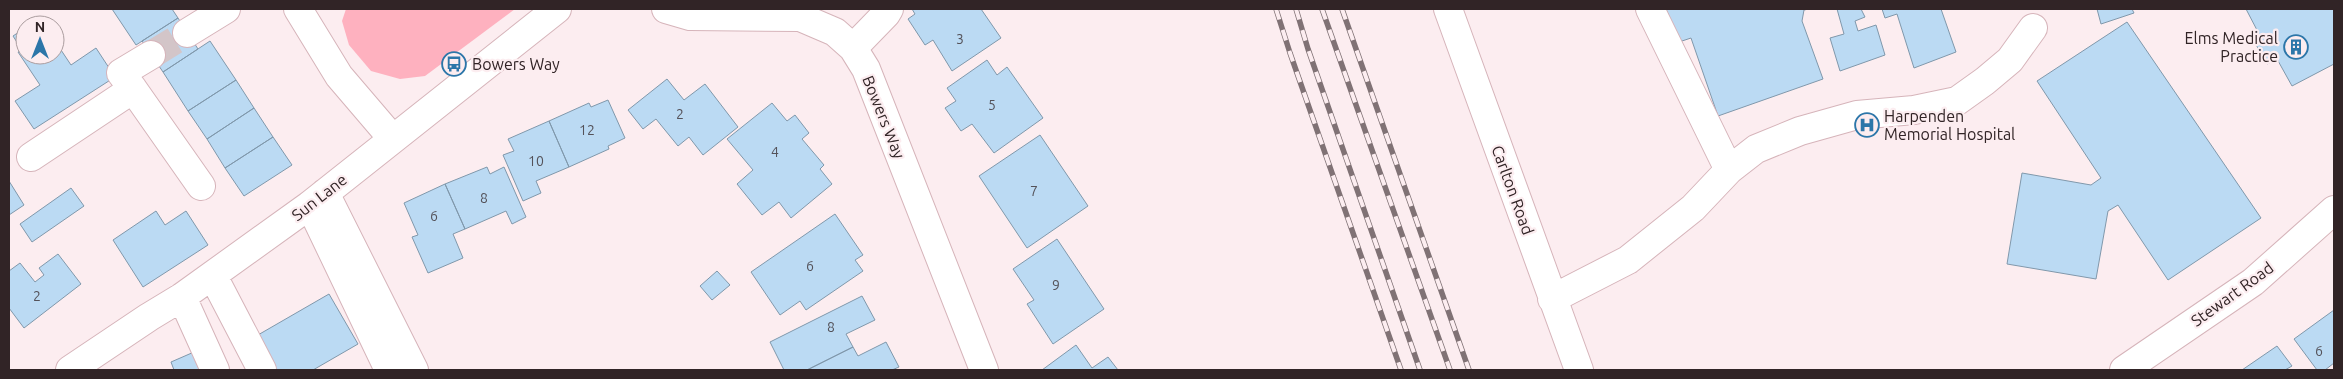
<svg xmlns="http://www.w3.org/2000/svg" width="2343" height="379" font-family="Ubuntu,sans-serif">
	<rect width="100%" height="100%" fill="#fcedf0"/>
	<!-- green -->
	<path fill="#feb1bf" d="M 346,9 L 515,9 L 425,76 L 400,79 L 371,71 L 349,45 L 342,21 Z"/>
	<!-- building -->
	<path fill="#bbdaf3" stroke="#8098ab" d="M 112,9 L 172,9 L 178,18 L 136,45 Z
		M 912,9 L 981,9 L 1001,38 L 952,71 L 933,40 L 925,45 L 908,19 L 915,14 Z
		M 1666,9 L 1809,9 L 1804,10 L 1802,21 L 1823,79 L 1718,116 L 1691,38 L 1679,42 Z
		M 1837,9 L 1861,9 L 1865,17 L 1855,21 L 1858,31 L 1876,25 L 1885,55 L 1840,71 L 1830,38 L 1844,34 Z
		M 1882,9 L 1941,9 L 1956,52 L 1914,68 L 1897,14 L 1885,18 Z
		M 2097,9 L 2132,9 L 2134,13 L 2101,24 Z
		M 2246,9 L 2334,9 L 2334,64 L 2292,86 L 2277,59 L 2267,64 L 2251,36 L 2258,32 Z
		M 178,18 L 198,49 L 163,72 L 142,41 Z
		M 2127,22 L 2261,218 L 2168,280 L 2118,205 L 2108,211 L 2096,279 L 2007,264 L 2022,173 L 2091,185 L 2101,178 L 2037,81 Z
		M 25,28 L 25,55 L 55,55 L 55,41 L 71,65 L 96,48 L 115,77 L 34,129 L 15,101 L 40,85 L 18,52 L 22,50 L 13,36 Z
		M 210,41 L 236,80 L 188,111 L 163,72 Z
		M 987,60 L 997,75 L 1007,67 L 1043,118 L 994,153 L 972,124 L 961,131 L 945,108 L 956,101 L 947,88 Z
		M 667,79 L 684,100 L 705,84 L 738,127 L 703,155 L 689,137 L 678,146 L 656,119 L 643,129 L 628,110 Z
		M 236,80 L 254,108 L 207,139 L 188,111 Z
		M 608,100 L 625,138 L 608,146 L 609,149 L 569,167 L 549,121 L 589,103 L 591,107 Z
		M 772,103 L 787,121 L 795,115 L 809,133 L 802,139 L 824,165 L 820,169 L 832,184 L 791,218 L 779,202 L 762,215 L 737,184 L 753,170 L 727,139 Z
		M 254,108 L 273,137 L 225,168 L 207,139 Z
		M 549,121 L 569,167 L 536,181 L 541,193 L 523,201 L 503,155 L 514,151 L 508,139 Z
		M 1040,135 L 1088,206 L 1027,248 L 979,176 Z
		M 273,137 L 292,165 L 244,196 L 225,168 Z
		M 487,167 L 490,174 L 504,167 L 526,217 L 512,224 L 506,211 L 465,229 L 445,184 Z
		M 9,181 L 24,205 L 9,215 Z
		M 445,184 L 465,229 L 453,234 L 463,258 L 428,273 L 412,237 L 418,235 L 404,203 Z
		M 71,188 L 84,206 L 32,242 L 20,224 Z
		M 156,211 L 165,225 L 186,211 L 208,245 L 143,287 L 113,240 Z
		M 835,214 L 863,255 L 855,260 L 863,271 L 806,310 L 800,301 L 780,315 L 751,272 Z
		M 1057,239 L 1104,309 L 1053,344 L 1027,304 L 1034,300 L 1013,269 Z
		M 58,254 L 81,284 L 24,328 L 9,308 L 9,271 L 20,263 L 35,282 L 44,275 L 39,268 Z
		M 717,271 L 730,285 L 712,300 L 700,286 Z
		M 329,294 L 358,344 L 313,370 L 269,370 L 251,339 Z
		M 862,296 L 875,320 L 846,334 L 853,347 L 807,370 L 784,370 L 770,342 Z
		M 2334,310 L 2334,363 L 2325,370 L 2317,370 L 2294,339 Z
		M 886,342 L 899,367 L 892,370 L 807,370 L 853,347 L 858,356 Z
		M 1076,345 L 1092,368 L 1108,357 L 1118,370 L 1042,370 Z
		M 2277,346 L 2292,366 L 2285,370 L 2242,370 Z
		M 194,352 L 202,370 L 172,370 L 174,370 L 171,362 Z"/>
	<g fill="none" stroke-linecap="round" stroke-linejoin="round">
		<!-- minor-tunnel -->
		<path stroke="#d3c5c8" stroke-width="28" stroke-dasharray="28 14" stroke-linecap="butt" d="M 151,55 L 187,33"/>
		<!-- minor casing -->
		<g stroke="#d6b4ba" stroke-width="30">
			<path id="minor" d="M 298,9 L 339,76 L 392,138
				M 666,9 L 690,16 L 800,17 L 835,32 L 853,48 L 866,69 L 984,370
				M 1448,9 L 1579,370
				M 1650,9 L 1729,170
				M 187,33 L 226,9
				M 853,48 L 886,14 L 889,9
				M 133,89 L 201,186
				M 31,157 L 133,89 L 121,73 L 151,55
				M 325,193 L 414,370
				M 310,205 L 389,370
				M 213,276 L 262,370
				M 182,297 L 215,370
				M 1552,299 L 1628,260 L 1693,208 L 1729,170 L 1756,149 L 1800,131 L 1857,115 L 1914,110 L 1957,101 L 1985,81 L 2010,60 L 2033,28
				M 70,370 L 149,317 L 182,297 L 310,205 L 557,9
				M 2124,370 L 2253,282 L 2334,210"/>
		</g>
		<!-- minor -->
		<use href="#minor" stroke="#fff" stroke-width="28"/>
		<!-- rail casing -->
		<g stroke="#807275" stroke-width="5.5">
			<path id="rail" d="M 1276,9 L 1290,53 L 1401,370
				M 1296,9 L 1308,49 L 1420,370
				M 1322,9 L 1450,370
				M 1342,9 L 1469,370"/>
		</g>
		<!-- rail -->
		<use href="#rail" stroke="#fcedf0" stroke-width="4" stroke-dasharray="11" stroke-linecap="butt"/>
	</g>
	<!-- icons -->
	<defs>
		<g id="building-ring" transform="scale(1.25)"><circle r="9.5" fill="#fcedf0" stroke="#2c76a9" stroke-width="1.5"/><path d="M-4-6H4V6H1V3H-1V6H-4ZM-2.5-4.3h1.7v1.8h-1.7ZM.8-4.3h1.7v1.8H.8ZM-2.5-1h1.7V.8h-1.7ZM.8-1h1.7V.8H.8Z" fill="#2c76a9"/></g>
		<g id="bus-ring" transform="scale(1.25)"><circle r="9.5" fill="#fcedf0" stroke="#2c76a9" stroke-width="1.5"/><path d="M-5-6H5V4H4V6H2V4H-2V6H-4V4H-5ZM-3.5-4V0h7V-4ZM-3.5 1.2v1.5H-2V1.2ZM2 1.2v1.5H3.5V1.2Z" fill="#2c76a9"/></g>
		<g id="hospital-ring" transform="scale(1.25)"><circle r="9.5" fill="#fcedf0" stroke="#2c76a9" stroke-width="1.5"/><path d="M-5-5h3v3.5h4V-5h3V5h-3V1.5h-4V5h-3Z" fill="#2c76a9"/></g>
	</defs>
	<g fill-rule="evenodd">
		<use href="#building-ring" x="2296" y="47"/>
		<use href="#bus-ring" x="454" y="64"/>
		<use href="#hospital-ring" x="1867" y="125"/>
	</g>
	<g text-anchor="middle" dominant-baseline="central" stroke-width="4.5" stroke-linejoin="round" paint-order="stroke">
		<!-- number labels -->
		<g font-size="14" fill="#545259">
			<text x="960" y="39">3</text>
			<text x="992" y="105">5</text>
			<text x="680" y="114">2</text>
			<text x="587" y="130">12</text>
			<text x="775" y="152">4</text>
			<text x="536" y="161">10</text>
			<text x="1034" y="191">7</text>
			<text x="484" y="198">8</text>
			<text x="434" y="216">6</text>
			<text x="810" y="266">6</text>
			<text x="1056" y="285">9</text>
			<text x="37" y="296">2</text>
			<text x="831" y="327">8</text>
			<text x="2319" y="351">6</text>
		</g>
		<!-- poi labels -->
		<g font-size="16" fill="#312426" stroke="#fcedf0" text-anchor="start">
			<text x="2278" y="38" text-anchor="end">Elms Medical<tspan x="2278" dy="18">Practice</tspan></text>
			<text x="472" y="64">Bowers Way</text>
			<text x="1884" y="116">Harpenden<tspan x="1884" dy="18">Memorial Hospital</tspan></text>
		</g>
		<!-- street labels -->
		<g font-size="16" fill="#312426" stroke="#fcedf0">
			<text transform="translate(884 117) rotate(68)">Bowers Way</text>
			<text transform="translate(1513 190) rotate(70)">Carlton Road</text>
			<text transform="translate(319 197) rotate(-38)">Sun Lane</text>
			<text transform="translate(2232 294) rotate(-36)">Stewart Road</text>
		</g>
	</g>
	<!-- border -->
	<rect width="2343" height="379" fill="none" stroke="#312426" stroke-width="20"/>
	<!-- north arrow -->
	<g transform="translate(40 40)"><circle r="24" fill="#fcedf0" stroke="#ab9d9f"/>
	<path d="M0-4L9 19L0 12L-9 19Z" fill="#2c76a9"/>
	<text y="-8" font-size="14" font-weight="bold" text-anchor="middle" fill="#312426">N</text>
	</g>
</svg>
